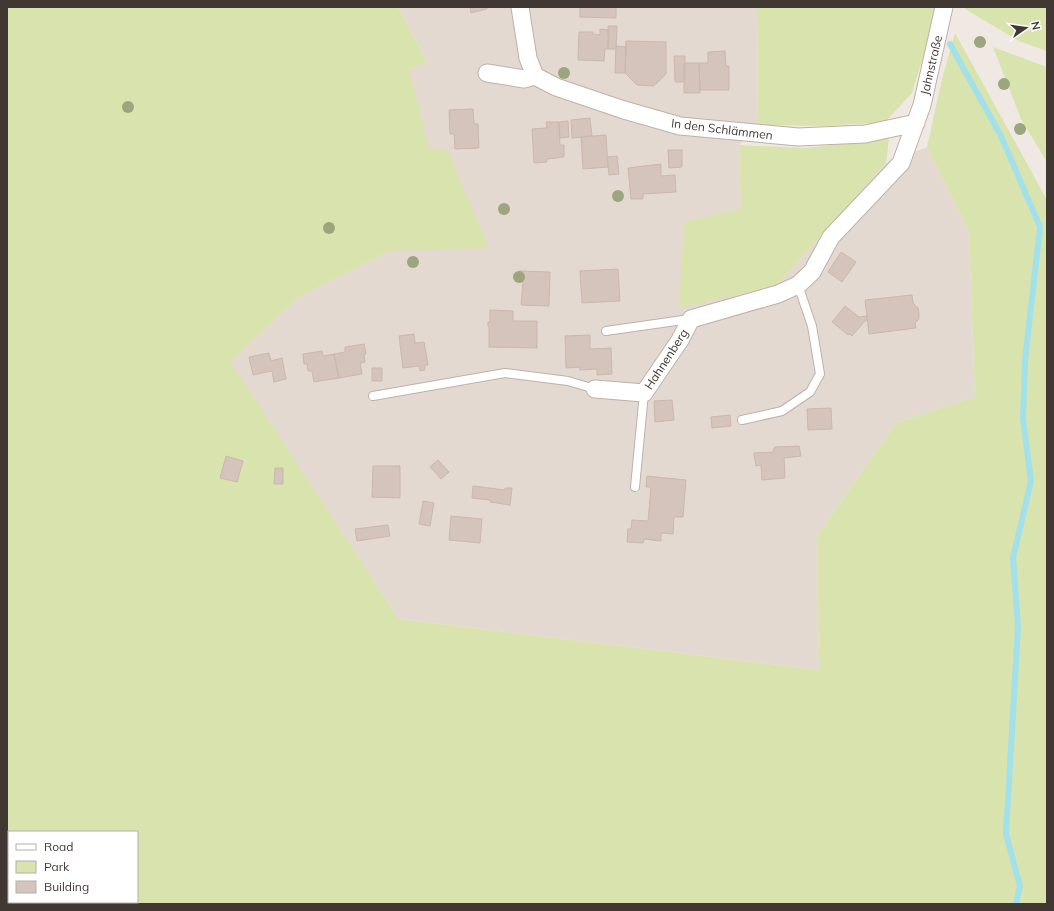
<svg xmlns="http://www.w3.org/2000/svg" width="1054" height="911" font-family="Mulish,sans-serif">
	<rect width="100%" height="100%" fill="#f0e9e3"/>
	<!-- residential -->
	<path fill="#e4d9d1" d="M 398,7 L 757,7 L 758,125 L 739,145 L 741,209 L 776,286 L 886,163 L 927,147 L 969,231 L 975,397 L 896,423 L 817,536 L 819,670 L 399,619 L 229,361 L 299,297 L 390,251 L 408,68 L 428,63 Z"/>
	<!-- green -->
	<path fill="#d9e3ae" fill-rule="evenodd" d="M 7,7 L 398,7 L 428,63 L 409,68 L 429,148 L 448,151 L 489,248 L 390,251 L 299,297 L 230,361 L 399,619 L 819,670 L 817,536 L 896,423 L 975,397 L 969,231 L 927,147 L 942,79 L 955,33 L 1047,200 L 1047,904 L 7,904 ZM 9,832 L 137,832 L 137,902 L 9,902 Z
		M 757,7 L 938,7 L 912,93 L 885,122 L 825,126 L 758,125 Z
		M 965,7 L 1047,7 L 1047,51 L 1019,41 L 965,9 Z
		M 993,47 L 1047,67 L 1047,162 L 1021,119 Z
		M 889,138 L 886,163 L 776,286 L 679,308 L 684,222 L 741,209 L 739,145 L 805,148 Z"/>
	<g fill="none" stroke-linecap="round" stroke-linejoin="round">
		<!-- stream -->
		<path stroke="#a2e0ea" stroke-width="6" d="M 950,44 L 1001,136 L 1040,227 L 1025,360 L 1023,418 L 1031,481 L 1013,558 L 1018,627 L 1006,834 L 1020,886 L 1016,904"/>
	</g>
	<!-- building -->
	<path fill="#d4c4bc" stroke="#cbb7ad" d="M 470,7 L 487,7 L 487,9 L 471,13 Z
		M 580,7 L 616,7 L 616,18 L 580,17 Z
		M 608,26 L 617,26 L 616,49 L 608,49 Z
		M 600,29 L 609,30 L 608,49 L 605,49 L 604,61 L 578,60 L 579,32 L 593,32 L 593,34 L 600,35 Z
		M 626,41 L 666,42 L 666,74 L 654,86 L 637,85 L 625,73 Z
		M 616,46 L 626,47 L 625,73 L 615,73 Z
		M 725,51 L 726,66 L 729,66 L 729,90 L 700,90 L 699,63 L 708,63 L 708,52 Z
		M 674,56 L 685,56 L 685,79 L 683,79 L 683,82 L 675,82 Z
		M 684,63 L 699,63 L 700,93 L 684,93 Z
		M 473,109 L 474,124 L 478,124 L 479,148 L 455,149 L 454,134 L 450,134 L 449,110 Z
		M 590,118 L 592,136 L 572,138 L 571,120 Z
		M 568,121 L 569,137 L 560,138 L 559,122 Z
		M 546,122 L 559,122 L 560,145 L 564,145 L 564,157 L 547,159 L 547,162 L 534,163 L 532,129 L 547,128 Z
		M 606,135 L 608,167 L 583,169 L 581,137 Z
		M 668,150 L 682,150 L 682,167 L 669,168 Z
		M 617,156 L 619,174 L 609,175 L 607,157 Z
		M 661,164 L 661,176 L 675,175 L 676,192 L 643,194 L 643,199 L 631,199 L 628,168 Z
		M 841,252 L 856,262 L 842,282 L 828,272 Z
		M 618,269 L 620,301 L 582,303 L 580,271 Z
		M 519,271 L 550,272 L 549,306 L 521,305 L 523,282 L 519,282 Z
		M 912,295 L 913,303 L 918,308 L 919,313 L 919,319 L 915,323 L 916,328 L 869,334 L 865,300 Z
		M 845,306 L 859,317 L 867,316 L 867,320 L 865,321 L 852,336 L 850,334 L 848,335 L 832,322 Z
		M 490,310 L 513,311 L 513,321 L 537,321 L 537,348 L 489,347 L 489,326 L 488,326 L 488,322 L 490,322 Z
		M 414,334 L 415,343 L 424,342 L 428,365 L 425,365 L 425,370 L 420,371 L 419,366 L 403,368 L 399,336 Z
		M 590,335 L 590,349 L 611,348 L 612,374 L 597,375 L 597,369 L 580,370 L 580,367 L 566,368 L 565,336 Z
		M 364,344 L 366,354 L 364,354 L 365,362 L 360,363 L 362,374 L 339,378 L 334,354 L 345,352 L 345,347 Z
		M 322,351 L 323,356 L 334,354 L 339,378 L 314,382 L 312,371 L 308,371 L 307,364 L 304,364 L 303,354 Z
		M 269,353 L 271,361 L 282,358 L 286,379 L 274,382 L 272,371 L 253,375 L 249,357 Z
		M 372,368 L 382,368 L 382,381 L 372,381 Z
		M 672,400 L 674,420 L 655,422 L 654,401 Z
		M 831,408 L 832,429 L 808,430 L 807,409 Z
		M 730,415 L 731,426 L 712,428 L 711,417 Z
		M 799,446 L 801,456 L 784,458 L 785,478 L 762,480 L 761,465 L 756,466 L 754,453 L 774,452 L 773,450 L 775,447 Z
		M 226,456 L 243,461 L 237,482 L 220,478 Z
		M 438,460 L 449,472 L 441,479 L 430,467 Z
		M 373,466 L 400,466 L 400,498 L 372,497 Z
		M 275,468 L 283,468 L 283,484 L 274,484 Z
		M 647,476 L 686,480 L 683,517 L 674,517 L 673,534 L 661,533 L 661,541 L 644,539 L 643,543 L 627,542 L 628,529 L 631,529 L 632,520 L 648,521 L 651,487 L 646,487 Z
		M 473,486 L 505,490 L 505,488 L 512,488 L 510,505 L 490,502 L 490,500 L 472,498 Z
		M 423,501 L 434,503 L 430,526 L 419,524 Z
		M 451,516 L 482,519 L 480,543 L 449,540 Z
		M 388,525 L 390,536 L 357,541 L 355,529 Z"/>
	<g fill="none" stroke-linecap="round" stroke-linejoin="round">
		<!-- service casing -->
		<g stroke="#beb1a9" stroke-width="10">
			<path id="service" d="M 606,331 L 690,319
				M 373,396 L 505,373 L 568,381 L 595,389
				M 742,420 L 782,411 L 810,392 L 820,374 L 812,326 L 798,285
				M 635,487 L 644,393"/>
		</g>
		<!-- minor casing -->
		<g stroke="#beb1a9" stroke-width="19">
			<path id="minor" d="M 520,7 L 528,58 L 535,76 L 556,87 L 624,110 L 680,126 L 798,137 L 865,134 L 916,123
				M 487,73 L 524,79 L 535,76
				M 595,389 L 644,393 L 680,340 L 691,319 L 778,294 L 798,285 L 812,272 L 831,237 L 901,163 L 922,105 L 944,7"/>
		</g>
		<!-- service -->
		<use href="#service" stroke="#fff" stroke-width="8"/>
		<!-- minor -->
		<use href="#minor" stroke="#fff" stroke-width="17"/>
	</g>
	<!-- trees -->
	<g fill="#9ca67e">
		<circle cx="980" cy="42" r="6"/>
		<circle cx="564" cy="73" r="6"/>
		<circle cx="1004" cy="84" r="6"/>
		<circle cx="128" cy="107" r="6"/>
		<circle cx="1020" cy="129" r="6"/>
		<circle cx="618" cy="196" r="6"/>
		<circle cx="504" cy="209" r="6"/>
		<circle cx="329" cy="228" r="6"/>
		<circle cx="413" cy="262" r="6"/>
		<circle cx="519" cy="277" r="6"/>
	</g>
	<g text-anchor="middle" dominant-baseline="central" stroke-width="3" stroke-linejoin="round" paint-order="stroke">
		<!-- street labels -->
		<g font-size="12" fill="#413834" stroke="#fff">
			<text transform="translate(931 65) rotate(-77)">Jahnstraße</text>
			<text transform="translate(722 129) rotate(7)">In den Schlämmen</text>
			<text transform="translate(666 359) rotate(-57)">Hahnenberg</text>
		</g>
	</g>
	<!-- border -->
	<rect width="1054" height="911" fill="none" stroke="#413834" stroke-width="16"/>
	<!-- legend -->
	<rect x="8" y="831" width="130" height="72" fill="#ffffff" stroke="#b3afae"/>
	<rect x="16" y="844" width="20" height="6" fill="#ffffff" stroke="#b3afae"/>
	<text x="44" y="851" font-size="12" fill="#413834">Road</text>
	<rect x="16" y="861" width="20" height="12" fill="#d9e3ae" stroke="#b3afae"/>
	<text x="44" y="871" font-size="12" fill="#413834">Park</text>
	<rect x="16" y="881" width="20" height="12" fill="#d4c4bc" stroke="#b3afae"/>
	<text x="44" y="891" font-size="12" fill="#413834">Building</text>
	<!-- north arrow -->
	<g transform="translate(1026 28) rotate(77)" stroke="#ffffff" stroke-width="3" paint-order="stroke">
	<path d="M0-3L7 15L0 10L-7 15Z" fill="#413834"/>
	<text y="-6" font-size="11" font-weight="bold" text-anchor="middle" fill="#413834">N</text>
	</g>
</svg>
